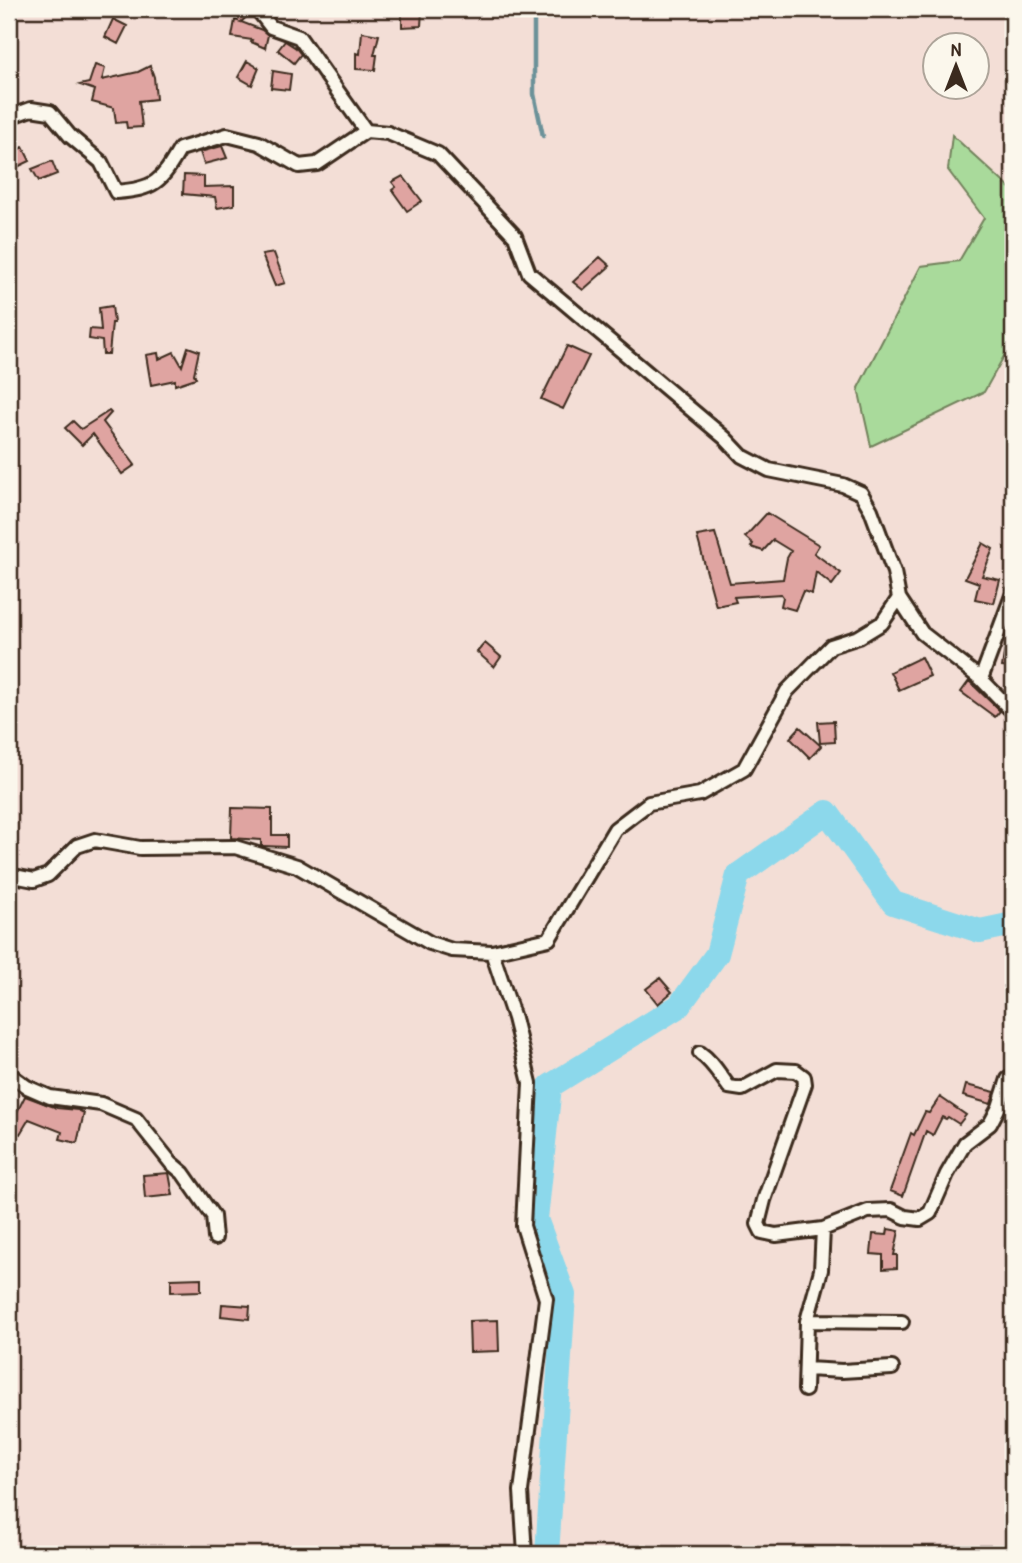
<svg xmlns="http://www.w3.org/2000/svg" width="1022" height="1563" font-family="'Patrick Hand',sans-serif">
	<rect width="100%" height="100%" fill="#f3ded6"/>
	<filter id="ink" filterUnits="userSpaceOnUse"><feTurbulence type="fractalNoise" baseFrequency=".0143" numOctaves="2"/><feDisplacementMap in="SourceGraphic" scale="14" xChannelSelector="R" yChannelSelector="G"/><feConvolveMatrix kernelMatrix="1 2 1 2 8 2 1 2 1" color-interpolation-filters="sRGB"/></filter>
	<g filter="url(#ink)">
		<!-- green -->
		<path fill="#a9da9b" stroke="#72825c" stroke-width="2" d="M 952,135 L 1013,191 L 1013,340 L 984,392 L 871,446 L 858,388 L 921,266 L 959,261 L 984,218 L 948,170 Z"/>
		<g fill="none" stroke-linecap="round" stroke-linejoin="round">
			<!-- stream -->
			<path stroke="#6c9299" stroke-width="4.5" d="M 534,9 L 534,94 L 543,136"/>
			<!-- river -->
			<path stroke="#8cd8eb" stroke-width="24" d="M 547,1554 L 564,1295 L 536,1219 L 550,1086 L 679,1006 L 717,954 L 738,875 L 827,812 L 893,903 L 980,931 L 1013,924"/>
		</g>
		<!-- building -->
		<path fill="#dfa4a1" stroke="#3b2a1e" stroke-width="2" d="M 227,9 L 248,9 L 250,14 L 241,22 L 262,30 L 268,35 L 265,48 L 251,42 L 252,40 L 232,37 L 235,20 L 238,21 Z
			M 402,11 L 422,11 L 421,26 L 402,27 Z
			M 113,19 L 127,26 L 118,44 L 105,37 Z
			M 362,32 L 379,35 L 374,55 L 377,55 L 375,70 L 356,69 L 356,53 L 360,54 Z
			M 285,41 L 296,48 L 301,54 L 294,63 L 278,50 Z
			M 247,61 L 259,68 L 252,85 L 238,77 Z
			M 95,65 L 105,68 L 102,80 L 138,72 L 150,66 L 154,77 L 156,99 L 139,101 L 142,127 L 127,128 L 126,122 L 116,123 L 114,108 L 92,102 L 95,90 L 80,85 L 89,83 Z
			M 273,71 L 291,74 L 289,90 L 271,88 Z
			M 222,146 L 227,158 L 204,164 L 200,152 Z
			M 23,147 L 30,161 L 9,171 L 9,154 Z
			M 52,161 L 57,174 L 39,181 L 32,169 Z
			M 184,175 L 204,176 L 204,187 L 234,186 L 234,205 L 217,208 L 215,197 L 183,194 Z
			M 403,176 L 422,201 L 407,211 L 392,190 L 396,187 L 392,182 Z
			M 274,253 L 285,283 L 275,286 L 262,255 Z
			M 600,257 L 610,266 L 583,290 L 573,282 Z
			M 112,306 L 114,323 L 112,323 L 109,354 L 103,354 L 102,341 L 89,339 L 90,329 L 101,330 L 99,308 Z
			M 567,346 L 589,356 L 563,409 L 541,399 Z
			M 188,347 L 199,351 L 194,374 L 196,378 L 175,385 L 175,380 L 151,385 L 146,355 L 158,353 L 159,359 L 174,352 L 182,366 Z
			M 109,411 L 111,413 L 103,422 L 135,465 L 122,474 L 93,434 L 82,445 L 65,428 L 73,421 L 81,429 Z
			M 767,513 L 819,545 L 814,553 L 841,573 L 832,585 L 816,572 L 812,594 L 803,591 L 795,610 L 781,606 L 783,597 L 781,594 L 734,597 L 736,602 L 716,606 L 697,536 L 715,533 L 730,583 L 783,579 L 787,558 L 791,551 L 773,540 L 763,551 L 751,547 L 753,544 L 745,537 Z
			M 983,543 L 993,549 L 982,576 L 1000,580 L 994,603 L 975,599 L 979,583 L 965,578 Z
			M 1007,634 L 1013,634 L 1013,668 L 1002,667 Z
			M 485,643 L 501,657 L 494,667 L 477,652 Z
			M 921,657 L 930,676 L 899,690 L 890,672 Z
			M 969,681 L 1000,711 L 995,717 L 961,692 Z
			M 834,721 L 835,742 L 820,743 L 818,722 Z
			M 800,727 L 821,746 L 810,758 L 790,738 Z
			M 232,808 L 272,809 L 272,835 L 287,835 L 287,847 L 263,846 L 261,846 L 261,840 L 231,838 Z
			M 660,978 L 672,992 L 658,1004 L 646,989 Z
			M 966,1085 L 995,1092 L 991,1104 L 963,1096 Z
			M 25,1096 L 57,1108 L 78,1110 L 84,1113 L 77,1143 L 60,1139 L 62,1132 L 29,1119 L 20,1134 L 9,1128 Z
			M 940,1097 L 966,1115 L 959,1124 L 948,1117 L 946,1119 L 942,1117 L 933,1135 L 926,1131 L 903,1196 L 890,1191 L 911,1133 L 914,1135 L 925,1112 L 929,1113 Z
			M 169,1173 L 173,1195 L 145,1198 L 143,1175 Z
			M 888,1229 L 899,1231 L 894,1255 L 897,1255 L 897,1268 L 883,1269 L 883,1255 L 871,1254 L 873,1234 L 887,1235 Z
			M 201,1278 L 201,1291 L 171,1292 L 171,1279 Z
			M 222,1304 L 250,1306 L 249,1319 L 221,1316 Z
			M 498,1320 L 499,1351 L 470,1352 L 469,1321 Z"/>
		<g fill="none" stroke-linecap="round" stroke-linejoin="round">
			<!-- street casing -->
			<g stroke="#3b2a1e" stroke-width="18">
				<path id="street" d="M 257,9 L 271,27 L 299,37 L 366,131
					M 9,117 L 31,109 L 50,112 L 70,136 L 101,162 L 116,192 C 155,189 161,182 180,149 L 227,135 L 259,143 L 299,166 L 317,164 L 366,131 L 388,133 L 438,154 L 515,236 L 529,273 L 725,438 L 742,456 L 769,470 L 843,485 L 861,493 L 871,510 L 894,572 L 899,598 L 922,633 L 981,679
					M 1013,593 L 981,679 L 1013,712
					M 9,875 L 34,880 L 48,875 L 77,846 L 95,840 L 140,848 L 235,847 L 297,866 L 430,943 L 452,950 L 492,952
					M 700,1053 C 713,1062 719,1074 729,1087 L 742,1089 L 777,1070 L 796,1071 L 804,1077 L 805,1084 L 764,1200 L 758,1224 L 762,1232 L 776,1235 L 823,1229 L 868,1211 L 891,1210 L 905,1217 L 920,1219 L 930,1213 L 947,1174 L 965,1143 L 990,1124 L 999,1107 L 1008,1079 L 1013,1077
					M 9,1074 L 27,1087 L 50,1097 L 101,1104 L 136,1119 L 171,1163 L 183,1173 L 213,1216 L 215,1238
					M 807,1321 L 902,1322
					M 807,1369 L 842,1371 L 892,1368
					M 805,1390 L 807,1321 L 821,1270 L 823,1229
					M 525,1554 L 521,1491 L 546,1299 L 523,1226 L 530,1083 L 514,1018 L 492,952 L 549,939 L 615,829 L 649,803 L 700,794 L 744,769 L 787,691 L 831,646 L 859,637 L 882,623 L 899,598"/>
			</g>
			<!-- street -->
			<use href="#street" stroke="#fbf7ec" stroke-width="12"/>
		</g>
	</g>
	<!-- margin -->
	<rect width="1022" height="1563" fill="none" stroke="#fbf7ec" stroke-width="35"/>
	<rect x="18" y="18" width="987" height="1528" fill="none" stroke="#3b2a1e" stroke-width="2.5" filter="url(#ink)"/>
	<!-- north arrow -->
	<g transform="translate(956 66)"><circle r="33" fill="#fbf7ec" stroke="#aea59a" stroke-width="2"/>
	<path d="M0-5L12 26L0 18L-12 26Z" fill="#3b2a1e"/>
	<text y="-10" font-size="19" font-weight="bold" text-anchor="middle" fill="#3b2a1e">N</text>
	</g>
</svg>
